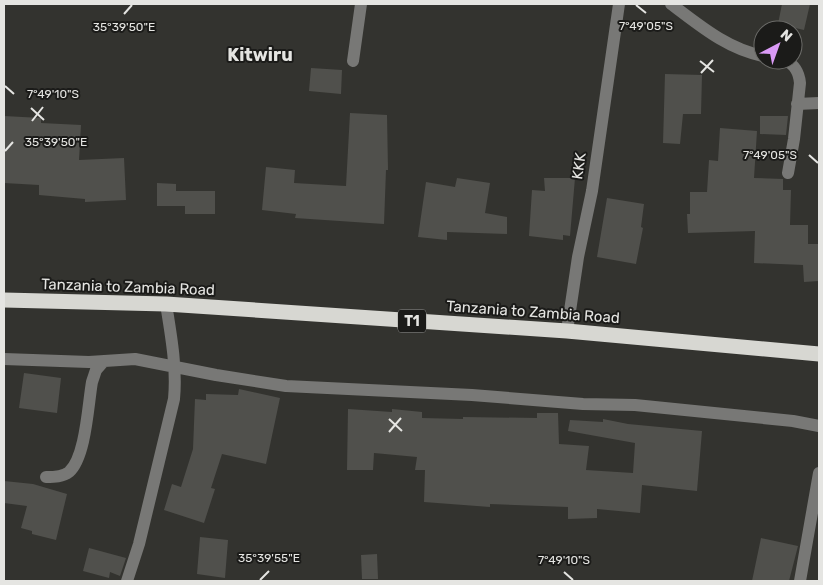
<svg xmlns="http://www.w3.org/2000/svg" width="823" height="585" font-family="Rubik,sans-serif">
	<rect width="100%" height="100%" fill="#33332f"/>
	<!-- building -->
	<path fill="#50504c" d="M 782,4 L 810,4 L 804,30 L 778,24 Z
		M 311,68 L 342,70 L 341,94 L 309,91 Z
		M 665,74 L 702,75 L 701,114 L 683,114 L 680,144 L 663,143 Z
		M 350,113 L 387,115 L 388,170 L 386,170 L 384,224 L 295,218 L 296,214 L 262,210 L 266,167 L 295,170 L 294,183 L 346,186 Z
		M 4,116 L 41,118 L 41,123 L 81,125 L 79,160 L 124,158 L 126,200 L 85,202 L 85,199 L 39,195 L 39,185 L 4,183 Z
		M 760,116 L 788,116 L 786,135 L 760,134 Z
		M 720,128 L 757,131 L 754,178 L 783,179 L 783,190 L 791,190 L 790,225 L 808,225 L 808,244 L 819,244 L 819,281 L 804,282 L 803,265 L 754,263 L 755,231 L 688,233 L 687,214 L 690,214 L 690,192 L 707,192 L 709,160 L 718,161 Z
		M 457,178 L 490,183 L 485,213 L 507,217 L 507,234 L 447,232 L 447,240 L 418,237 L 426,182 L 455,187 Z
		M 544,178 L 575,178 L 570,236 L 563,235 L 563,240 L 529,236 L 532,190 L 545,191 Z
		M 157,183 L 176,184 L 176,191 L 215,191 L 215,214 L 185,214 L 185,206 L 157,206 Z
		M 607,198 L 644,204 L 641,227 L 643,228 L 636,264 L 597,257 Z
		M 24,373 L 61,378 L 57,413 L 19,408 Z
		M 239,389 L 280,398 L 266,464 L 222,454 L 211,488 L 215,489 L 204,523 L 164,510 L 172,484 L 181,487 L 193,449 L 195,399 L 206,400 L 206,394 L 238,395 Z
		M 348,409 L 392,412 L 392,409 L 422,412 L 422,418 L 463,419 L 463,417 L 537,418 L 537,413 L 558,413 L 559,444 L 589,446 L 586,470 L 633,473 L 635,443 L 568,431 L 570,420 L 603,422 L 603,419 L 628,424 L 702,431 L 697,491 L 642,485 L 640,513 L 597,509 L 597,518 L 568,519 L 568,507 L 490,504 L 490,507 L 424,502 L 425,470 L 415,470 L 417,457 L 374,453 L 373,470 L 347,470 Z
		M 4,481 L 33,484 L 67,494 L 56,540 L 32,534 L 32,531 L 21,528 L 27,506 L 4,503 Z
		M 200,537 L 228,540 L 225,578 L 197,574 Z
		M 761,538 L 798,546 L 789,581 L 752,581 Z
		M 89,548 L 126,558 L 120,576 L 110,572 L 109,578 L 83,571 Z
		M 377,554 L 378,579 L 362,579 L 361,555 Z"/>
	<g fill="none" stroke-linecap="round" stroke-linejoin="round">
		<!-- minor -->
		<path stroke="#787876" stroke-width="12" d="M 671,4 C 699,25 727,49 763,56
			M 785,60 C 795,65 799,72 800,83 L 794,139 L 788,173
			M 353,61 L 361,4
			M 797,104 L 819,103
			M 567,331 L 578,257 L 592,191 L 619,4
			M 4,359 L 89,362 L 135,359 L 216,375 L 286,386 L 472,395 L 583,404 L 635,405 L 793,421 L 819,426
			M 46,477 C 54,477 63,477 69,472 C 86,457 88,404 92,382 L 96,370 L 103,362
			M 127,581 L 139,544 L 174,399 C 177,368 171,335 166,304
			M 800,581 L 819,473"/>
		<!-- highway -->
		<path stroke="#d7d7d2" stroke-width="15" d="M 4,300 L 166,304 L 567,331 L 819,354"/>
	</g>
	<!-- ticks -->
	<path fill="none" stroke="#e5e5e2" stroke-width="2" d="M 636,5 L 646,13M 124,14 L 132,5M 700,61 L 714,72M 701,73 L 713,60M 5,86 L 14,94M 31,108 L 44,120M 32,121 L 43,107M 5,151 L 13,142M 809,155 L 818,163M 389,419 L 402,431M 389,432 L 401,418M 564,572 L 573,580M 260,580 L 269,571"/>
	<g text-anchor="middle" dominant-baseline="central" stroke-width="4" stroke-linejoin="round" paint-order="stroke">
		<!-- shield labels -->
		<rect fill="#1b1b19" stroke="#a8a8a6" stroke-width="1" x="398" y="309.5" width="28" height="23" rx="4"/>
		<g font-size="14" font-weight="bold" fill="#e5e5e2">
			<text x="412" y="321">T1</text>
		</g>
		<!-- street labels -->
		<g font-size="15" fill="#e5e5e2" stroke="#1b1b19">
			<text transform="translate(579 166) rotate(-82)">KKK</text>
			<text transform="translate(128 287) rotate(2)">Tanzania to Zambia Road</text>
			<text transform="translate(533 312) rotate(4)">Tanzania to Zambia Road</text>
		</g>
		<!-- quarter labels -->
		<g font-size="18" font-weight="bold" fill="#e5e5e2" stroke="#1b1b19">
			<text x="260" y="55">Kitwiru</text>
		</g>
	</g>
	<g font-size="12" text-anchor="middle" fill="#e5e5e2" stroke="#1b1b19" stroke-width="4" stroke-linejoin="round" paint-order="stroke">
		<text x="646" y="30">7°49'05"S</text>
		<text x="124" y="31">35°39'50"E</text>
		<text x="53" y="98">7°49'10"S</text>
		<text x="56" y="146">35°39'50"E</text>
		<text x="770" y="159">7°49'05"S</text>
		<text x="269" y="562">35°39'55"E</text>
		<text x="564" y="564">7°49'10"S</text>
	</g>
	<!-- border -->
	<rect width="823" height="585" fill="none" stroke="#e5e5e2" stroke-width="10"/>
	<!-- north arrow -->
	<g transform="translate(778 45) rotate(41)"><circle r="24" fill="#1b1b19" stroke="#6c6c69"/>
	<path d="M0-4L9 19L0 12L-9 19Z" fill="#da9af6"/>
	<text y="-8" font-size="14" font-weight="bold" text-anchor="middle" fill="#e5e5e2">N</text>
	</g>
</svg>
